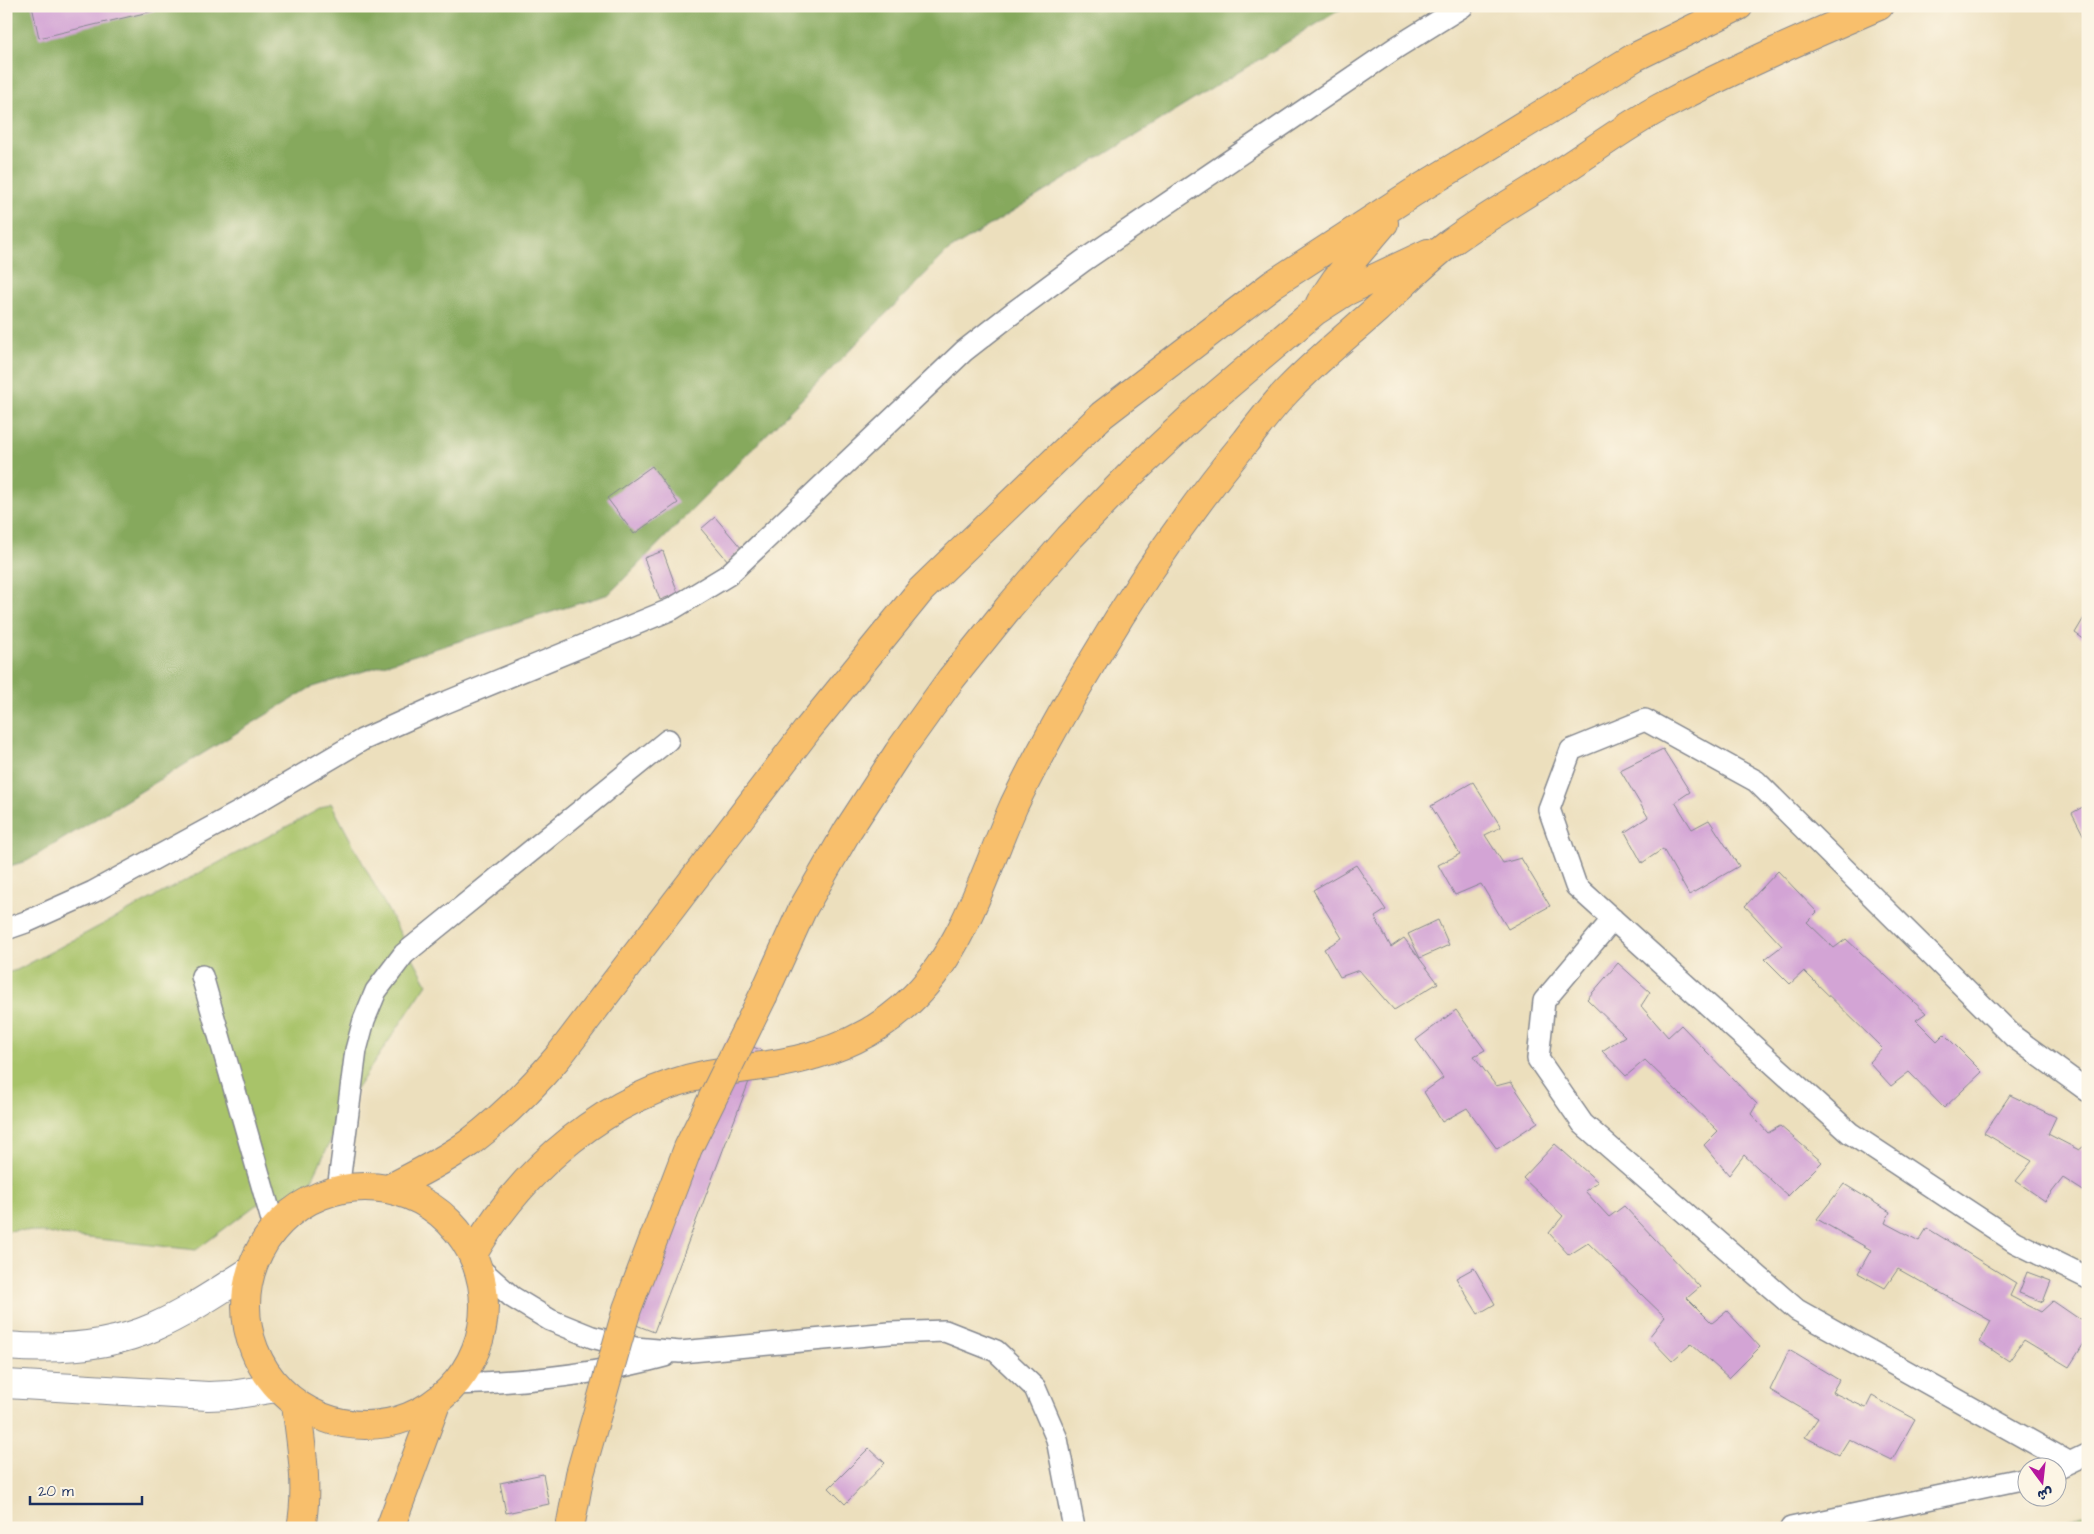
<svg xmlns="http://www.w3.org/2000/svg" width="2094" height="1534" font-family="'Architects Daughter','Playpen Sans Arabic',sans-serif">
	<rect width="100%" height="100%" fill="#fcf5e5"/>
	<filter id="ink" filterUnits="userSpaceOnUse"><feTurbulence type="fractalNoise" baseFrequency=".02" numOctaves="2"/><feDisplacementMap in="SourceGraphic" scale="10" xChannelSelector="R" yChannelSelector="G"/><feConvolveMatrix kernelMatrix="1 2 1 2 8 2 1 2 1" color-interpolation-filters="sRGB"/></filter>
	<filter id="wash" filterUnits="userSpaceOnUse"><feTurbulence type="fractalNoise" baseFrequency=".0096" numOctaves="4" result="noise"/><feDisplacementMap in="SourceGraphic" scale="20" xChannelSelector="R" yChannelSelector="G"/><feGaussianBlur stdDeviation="1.12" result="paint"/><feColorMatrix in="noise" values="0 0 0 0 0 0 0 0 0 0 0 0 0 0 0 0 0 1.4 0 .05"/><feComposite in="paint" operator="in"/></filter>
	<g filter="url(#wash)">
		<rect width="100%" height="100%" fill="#ecdfbd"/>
		<!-- green -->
		<path fill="#a8c369" stroke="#627964" d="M 331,803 L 427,984 L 353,1094 L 307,1190 L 256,1205 L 196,1250 L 18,1230 L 6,1231 L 6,973 L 17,970 Z
			M 2088,1514 L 2088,1528 L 2033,1528 Z"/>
		<!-- forest -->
		<path fill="#86a95d" stroke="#506c5e" d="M 6,6 L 1346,6 L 948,251 L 609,594 L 310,688 L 27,861 L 6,867 Z"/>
		<g id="blocks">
			<!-- building -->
			<path fill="#d3a4d5" d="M 32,6 L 170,6 L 170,7 L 39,38 Z
				M 652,466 L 678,503 L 634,534 L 607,498 Z
				M 715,517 L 742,549 L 728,561 L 701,529 Z
				M 663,551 L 678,593 L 660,600 L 644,558 Z
				M 2088,611 L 2088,642 L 2075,633 Z
				M 1663,749 L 1690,792 L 1675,802 L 1692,829 L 1709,820 L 1739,866 L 1689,895 L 1663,849 L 1642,863 L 1625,832 L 1648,817 L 1620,770 Z
				M 1473,782 L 1501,827 L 1485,835 L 1503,863 L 1521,858 L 1550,906 L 1508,929 L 1481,884 L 1455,895 L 1438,865 L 1460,854 L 1431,806 Z
				M 2088,804 L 2088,844 L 2072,813 Z
				M 1356,865 L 1386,910 L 1375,917 L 1391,947 L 1404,938 L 1438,983 L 1394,1010 L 1359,970 L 1340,977 L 1324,949 L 1342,938 L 1313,890 Z
				M 1778,871 L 1817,912 L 1807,922 L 1834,948 L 1846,939 L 1926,1013 L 1916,1020 L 1937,1041 L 1944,1034 L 1982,1072 L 1944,1108 L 1909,1072 L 1891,1086 L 1869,1062 L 1882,1048 L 1804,971 L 1790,984 L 1765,959 L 1782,946 L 1745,906 Z
				M 1438,920 L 1449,945 L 1420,958 L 1408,934 Z
				M 1618,963 L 1650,992 L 1641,1006 L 1668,1037 L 1681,1025 L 1757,1104 L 1751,1114 L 1768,1133 L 1780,1126 L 1822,1162 L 1788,1196 L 1744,1155 L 1729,1175 L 1704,1145 L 1718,1131 L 1645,1060 L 1626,1076 L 1602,1051 L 1625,1036 L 1587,999 Z
				M 1456,1010 L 1485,1050 L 1474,1056 L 1496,1086 L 1511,1082 L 1538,1122 L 1497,1149 L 1467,1108 L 1442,1122 L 1424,1092 L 1443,1078 L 1416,1040 Z
				M 728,1038 L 761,1050 L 654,1332 L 621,1319 Z
				M 2010,1095 L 2056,1117 L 2048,1134 L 2079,1150 L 2088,1143 L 2088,1194 L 2063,1178 L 2045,1201 L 2016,1181 L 2032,1161 L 1984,1133 Z
				M 1555,1144 L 1598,1182 L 1585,1191 L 1609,1217 L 1624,1206 L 1700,1287 L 1687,1298 L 1712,1323 L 1727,1311 L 1760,1347 L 1729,1378 L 1691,1344 L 1672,1361 L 1649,1337 L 1665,1317 L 1588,1243 L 1569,1255 L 1549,1233 L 1563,1216 L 1523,1178 Z
				M 1844,1184 L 1890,1212 L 1885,1223 L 1919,1241 L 1927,1228 L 2016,1283 L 2010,1296 L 2041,1312 L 2053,1301 L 2088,1325 L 2088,1337 L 2069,1367 L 2024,1340 L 2009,1361 L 1980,1342 L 1991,1321 L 1898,1269 L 1885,1288 L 1858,1273 L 1871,1250 L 1817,1219 Z
				M 1474,1268 L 1495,1304 L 1478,1314 L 1456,1278 Z
				M 2027,1272 L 2051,1281 L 2043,1302 L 2019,1293 Z
				M 1789,1350 L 1839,1380 L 1832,1392 L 1866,1408 L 1872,1396 L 1915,1419 L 1892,1460 L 1849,1439 L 1839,1455 L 1805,1437 L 1818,1418 L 1770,1390 Z
				M 869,1448 L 885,1463 L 845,1504 L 829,1488 Z
				M 543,1474 L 549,1504 L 506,1513 L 500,1483 Z"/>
		</g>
	</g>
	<g filter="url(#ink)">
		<use href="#blocks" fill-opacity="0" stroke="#84878e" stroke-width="1"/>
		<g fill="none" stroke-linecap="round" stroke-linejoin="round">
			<!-- service casing -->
			<g stroke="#84878e" stroke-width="24">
				<path id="service" d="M 1613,919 L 1544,1001 L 1538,1059 L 1583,1124 L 1797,1310 L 2070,1463
					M 6,929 L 26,922 L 93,892 L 245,809 L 362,740 L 442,704 L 672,609 L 728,575 L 964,351 L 1014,312 L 1083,261 L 1397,47 L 1463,6
					M 202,976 L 274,1227
					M 2088,1091 L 2014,1037 L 1756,781 L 1645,720 L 1571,750 L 1549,809 L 1576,886 L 1850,1133 L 2015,1242 L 2088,1278
					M 338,1190 L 356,1050 L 364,1020 L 376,991 L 404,954 L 668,740
					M 478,1267 L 512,1297 L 550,1320 L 592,1337 L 635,1348 L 680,1352 L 890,1333 L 945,1331 L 996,1351 L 1035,1388 L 1057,1439 L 1074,1528
					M 455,1384 C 527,1382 596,1375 665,1356
					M 2057,1469 L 2088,1454
					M 1791,1528 L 2026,1478"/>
			</g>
			<!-- tertiary casing -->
			<g stroke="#84878e" stroke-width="30">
				<path id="tertiary" d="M 6,1346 C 54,1350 109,1347 154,1327 C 188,1312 218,1291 250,1271
					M 6,1384 L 208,1396 L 231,1395 L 277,1388"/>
			</g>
			<!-- trunk casing -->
			<g stroke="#84878e" stroke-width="30">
				<path id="trunk" d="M 1320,303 L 1336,279 L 1384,223
					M 764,994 L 802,910 L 848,830 L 898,753 L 951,679 L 1009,607 L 1069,538 L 1133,472 L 1200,409 L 1314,312 L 1345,292 L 1428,253
					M246 1306a119 119 0 1 1 238 0a119 119 0 1 1-238 0Z
					M 388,1189 C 415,1175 444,1161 469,1143 C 502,1118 531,1089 558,1057 L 808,729 L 921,590 L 1102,415 L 1273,284 L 1414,192 L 1635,57 L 1739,6
					M 473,1254 C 523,1168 608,1094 708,1074 C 743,1067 780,1066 814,1055 C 852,1044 888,1024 915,996 C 966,944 985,870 1014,805 C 1038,755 1066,706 1094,659 C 1139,583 1190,509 1246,441 C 1260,423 1274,404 1290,388 C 1317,360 1348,335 1377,309 C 1401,287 1424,263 1450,243 C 1484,218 1522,197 1557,174 C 1593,151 1628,124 1665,105 C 1735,68 1807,37 1879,6"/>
			</g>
			<!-- motorway casing -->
			<g stroke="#84878e" stroke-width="30">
				<path id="motorway" d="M 296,1404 C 301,1445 309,1487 301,1528
					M 390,1528 L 437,1401"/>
			</g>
			<!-- service -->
			<use href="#service" stroke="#fff" stroke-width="21"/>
			<!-- tertiary -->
			<use href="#tertiary" stroke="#fff" stroke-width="28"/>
			<!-- trunk -->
			<use href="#trunk" stroke="#f8bf6c" stroke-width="28"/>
			<!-- motorway -->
			<use href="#motorway" stroke="#f8bf6c" stroke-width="28"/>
			<!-- trunk-bridge casing -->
			<g stroke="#84878e" stroke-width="30" stroke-linecap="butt">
				<path id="trunk-bridge" d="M 570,1528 L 580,1474 L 627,1309 L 688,1148 L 764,994"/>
			</g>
			<!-- trunk-bridge -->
			<use href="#trunk-bridge" stroke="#f8bf6c" stroke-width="28"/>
		</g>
	</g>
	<!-- margin -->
	<rect width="2094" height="1534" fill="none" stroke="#fcf5e5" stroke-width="25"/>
	<!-- north arrow -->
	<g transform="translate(2042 1482) rotate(165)"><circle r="24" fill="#fcf5e5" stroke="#a2a6af"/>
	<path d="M0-4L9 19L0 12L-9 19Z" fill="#b5179e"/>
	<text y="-8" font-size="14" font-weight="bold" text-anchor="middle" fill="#1b2f5e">ش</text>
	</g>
	<!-- scale -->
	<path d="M30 1496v8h112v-8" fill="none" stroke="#1b2f5e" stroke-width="2.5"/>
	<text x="38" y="1496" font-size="15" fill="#1b2f5e" stroke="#fcf5e5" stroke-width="4" paint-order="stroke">20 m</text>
</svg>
